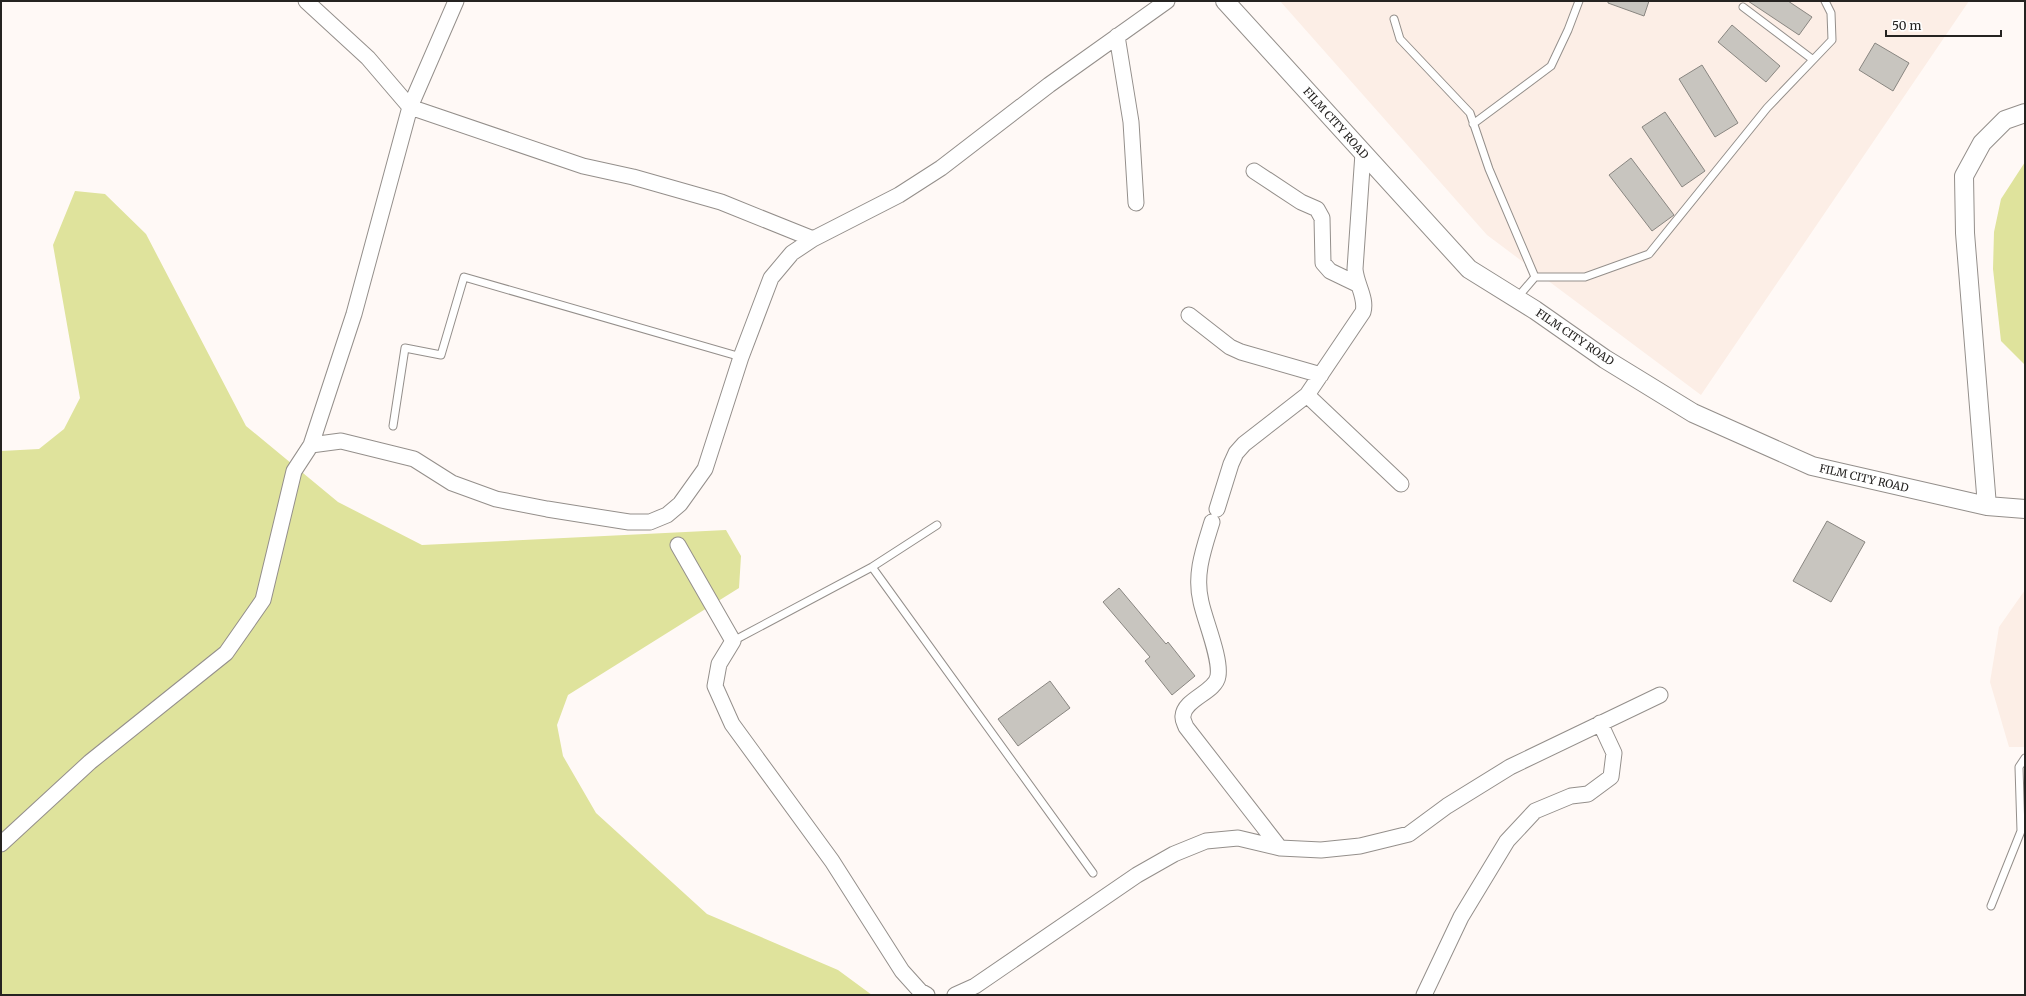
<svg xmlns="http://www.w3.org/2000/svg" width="2026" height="996" font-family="Merriweather,serif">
	<rect width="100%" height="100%" fill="#fff9f6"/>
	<!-- built -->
	<path fill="#fceee6" d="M 1280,1 L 1969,1 L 1701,395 L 1487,235 Z
		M 2025,590 L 2025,747 L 2009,747 L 1990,682 L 1999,627 Z"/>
	<!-- green -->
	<path fill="#dfe39c" d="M 2025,162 L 2025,365 L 2001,341 L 1993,269 L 1994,232 L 2001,199 Z
		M 75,191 L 105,194 L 146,234 L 246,426 L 338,502 L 422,545 L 726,530 L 741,556 L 739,588 L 568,695 L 557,725 L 563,756 L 596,813 L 707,914 L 838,970 L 872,995 L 1,995 L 1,451 L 39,449 L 64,429 L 80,398 L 53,245 Z"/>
	<!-- building -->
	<path fill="#c8c5bf" stroke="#898681" d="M 1608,1 L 1649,1 L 1644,16 L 1608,3 Z
		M 1748,1 L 1788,1 L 1812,17 L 1799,35 Z
		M 1732,25 L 1780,66 L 1766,82 L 1718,42 Z
		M 1875,43 L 1909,63 L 1893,91 L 1859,70 Z
		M 1702,65 L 1738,123 L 1715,137 L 1679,79 Z
		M 1665,112 L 1705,171 L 1682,187 L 1642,127 Z
		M 1631,158 L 1674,215 L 1652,231 L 1609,175 Z
		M 1827,521 L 1865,542 L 1831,602 L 1793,581 Z
		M 1119,588 L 1166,644 L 1168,642 L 1195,676 L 1172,695 L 1145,661 L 1150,657 L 1103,602 Z
		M 1050,681 L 1070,708 L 1018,746 L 998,719 Z"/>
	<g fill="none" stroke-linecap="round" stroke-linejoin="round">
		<!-- service casing -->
		<g stroke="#948f8b" stroke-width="9">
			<path id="service" d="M 1743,7 L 1812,59
				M 1394,19 L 1400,39 L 1470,113 L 1489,169 L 1535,277
				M 1473,124 L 1551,66 L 1568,30 L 1579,1
				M 1517,298 L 1535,277 L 1585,277 L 1649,254 L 1767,108 L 1832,40 L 1831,13 L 1825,1
				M 393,426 L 405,348 L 441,355 L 464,277 L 741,357
				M 872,567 L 1093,873
				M 733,641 L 872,567 L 937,525
				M 1991,906 L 2021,831 L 2019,767 L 2025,758"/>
		</g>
		<!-- minor casing -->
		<g stroke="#948f8b" stroke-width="17">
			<path id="minor" d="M 306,1 L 368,58 L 410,107 L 583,166 L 633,177 L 721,202 L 813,239
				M 1117,36 L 1131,122 L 1136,203
				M 1254,171 L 1301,202 L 1317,209 L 1322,218 L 1323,263 L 1330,271 L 1357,284
				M 1189,315 L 1230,347 L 1241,352 L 1321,375
				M 1307,395 L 1401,484
				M 311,445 L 341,441 L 414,459 L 452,483 L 496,499 L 547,509 L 629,522 L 650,522 L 667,515 L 680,504 L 705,469 L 741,357 L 771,278 L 792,253 L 813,239 L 899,195 L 941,168 L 1049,85 L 1167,1
				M 1217,509 L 1231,464 L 1236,453 L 1244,444 L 1307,395 L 1363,312 C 1367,298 1356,284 1355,269 L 1363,153
				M 1212,522 C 1204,548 1194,574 1201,602 C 1205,621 1221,658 1218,676 C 1216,692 1184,699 1183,716 C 1182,719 1185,724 1186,727 L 1280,848
				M 678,545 L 733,641 L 719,664 L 715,686 L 732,724 L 832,861 L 902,971 L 920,991 L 927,995
				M 1,844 L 90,762 L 226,653 L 263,600 L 294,471 L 311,445 L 354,314 L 410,107 L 456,1
				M 955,995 L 975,986 L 1137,875 L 1174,854 L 1206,841 L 1238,838 L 1280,848 L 1321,850 L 1360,846 L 1409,834 L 1447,806 L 1510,767 L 1660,695
				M 1424,995 L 1461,917 L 1507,841 L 1535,811 L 1571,796 L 1588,794 L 1611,777 L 1614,753 L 1600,723"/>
		</g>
		<!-- tertiary casing -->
		<g stroke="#948f8b" stroke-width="20">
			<path id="tertiary" d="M 1225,1 L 1469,269 L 1535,310 L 1605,359 L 1693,413 L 1812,466 L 1987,506 L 2025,509
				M 1987,506 L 1965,233 L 1964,176 L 1982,143 L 2005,120 L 2025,113"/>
		</g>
		<!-- service -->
		<use href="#service" stroke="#fff" stroke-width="7"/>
		<!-- minor -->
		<use href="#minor" stroke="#fff" stroke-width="15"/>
		<!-- tertiary -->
		<use href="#tertiary" stroke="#fff" stroke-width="18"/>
	</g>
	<g text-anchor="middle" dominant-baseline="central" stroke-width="3" stroke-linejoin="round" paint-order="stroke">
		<!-- street labels -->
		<g font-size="11" fill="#252321" stroke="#fff">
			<text transform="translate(1336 123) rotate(48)">FILM CITY ROAD</text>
			<text transform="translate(1575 337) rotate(34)">FILM CITY ROAD</text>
			<text transform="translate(1864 478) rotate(13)">FILM CITY ROAD</text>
		</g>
	</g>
	<!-- border -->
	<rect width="2026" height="996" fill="none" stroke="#252321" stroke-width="4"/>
	<!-- scale -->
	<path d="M1886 30v6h115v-6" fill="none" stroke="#252321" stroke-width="2"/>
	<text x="1892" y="30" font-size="12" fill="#252321" stroke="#ffffff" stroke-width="3" paint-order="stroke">50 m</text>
</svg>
